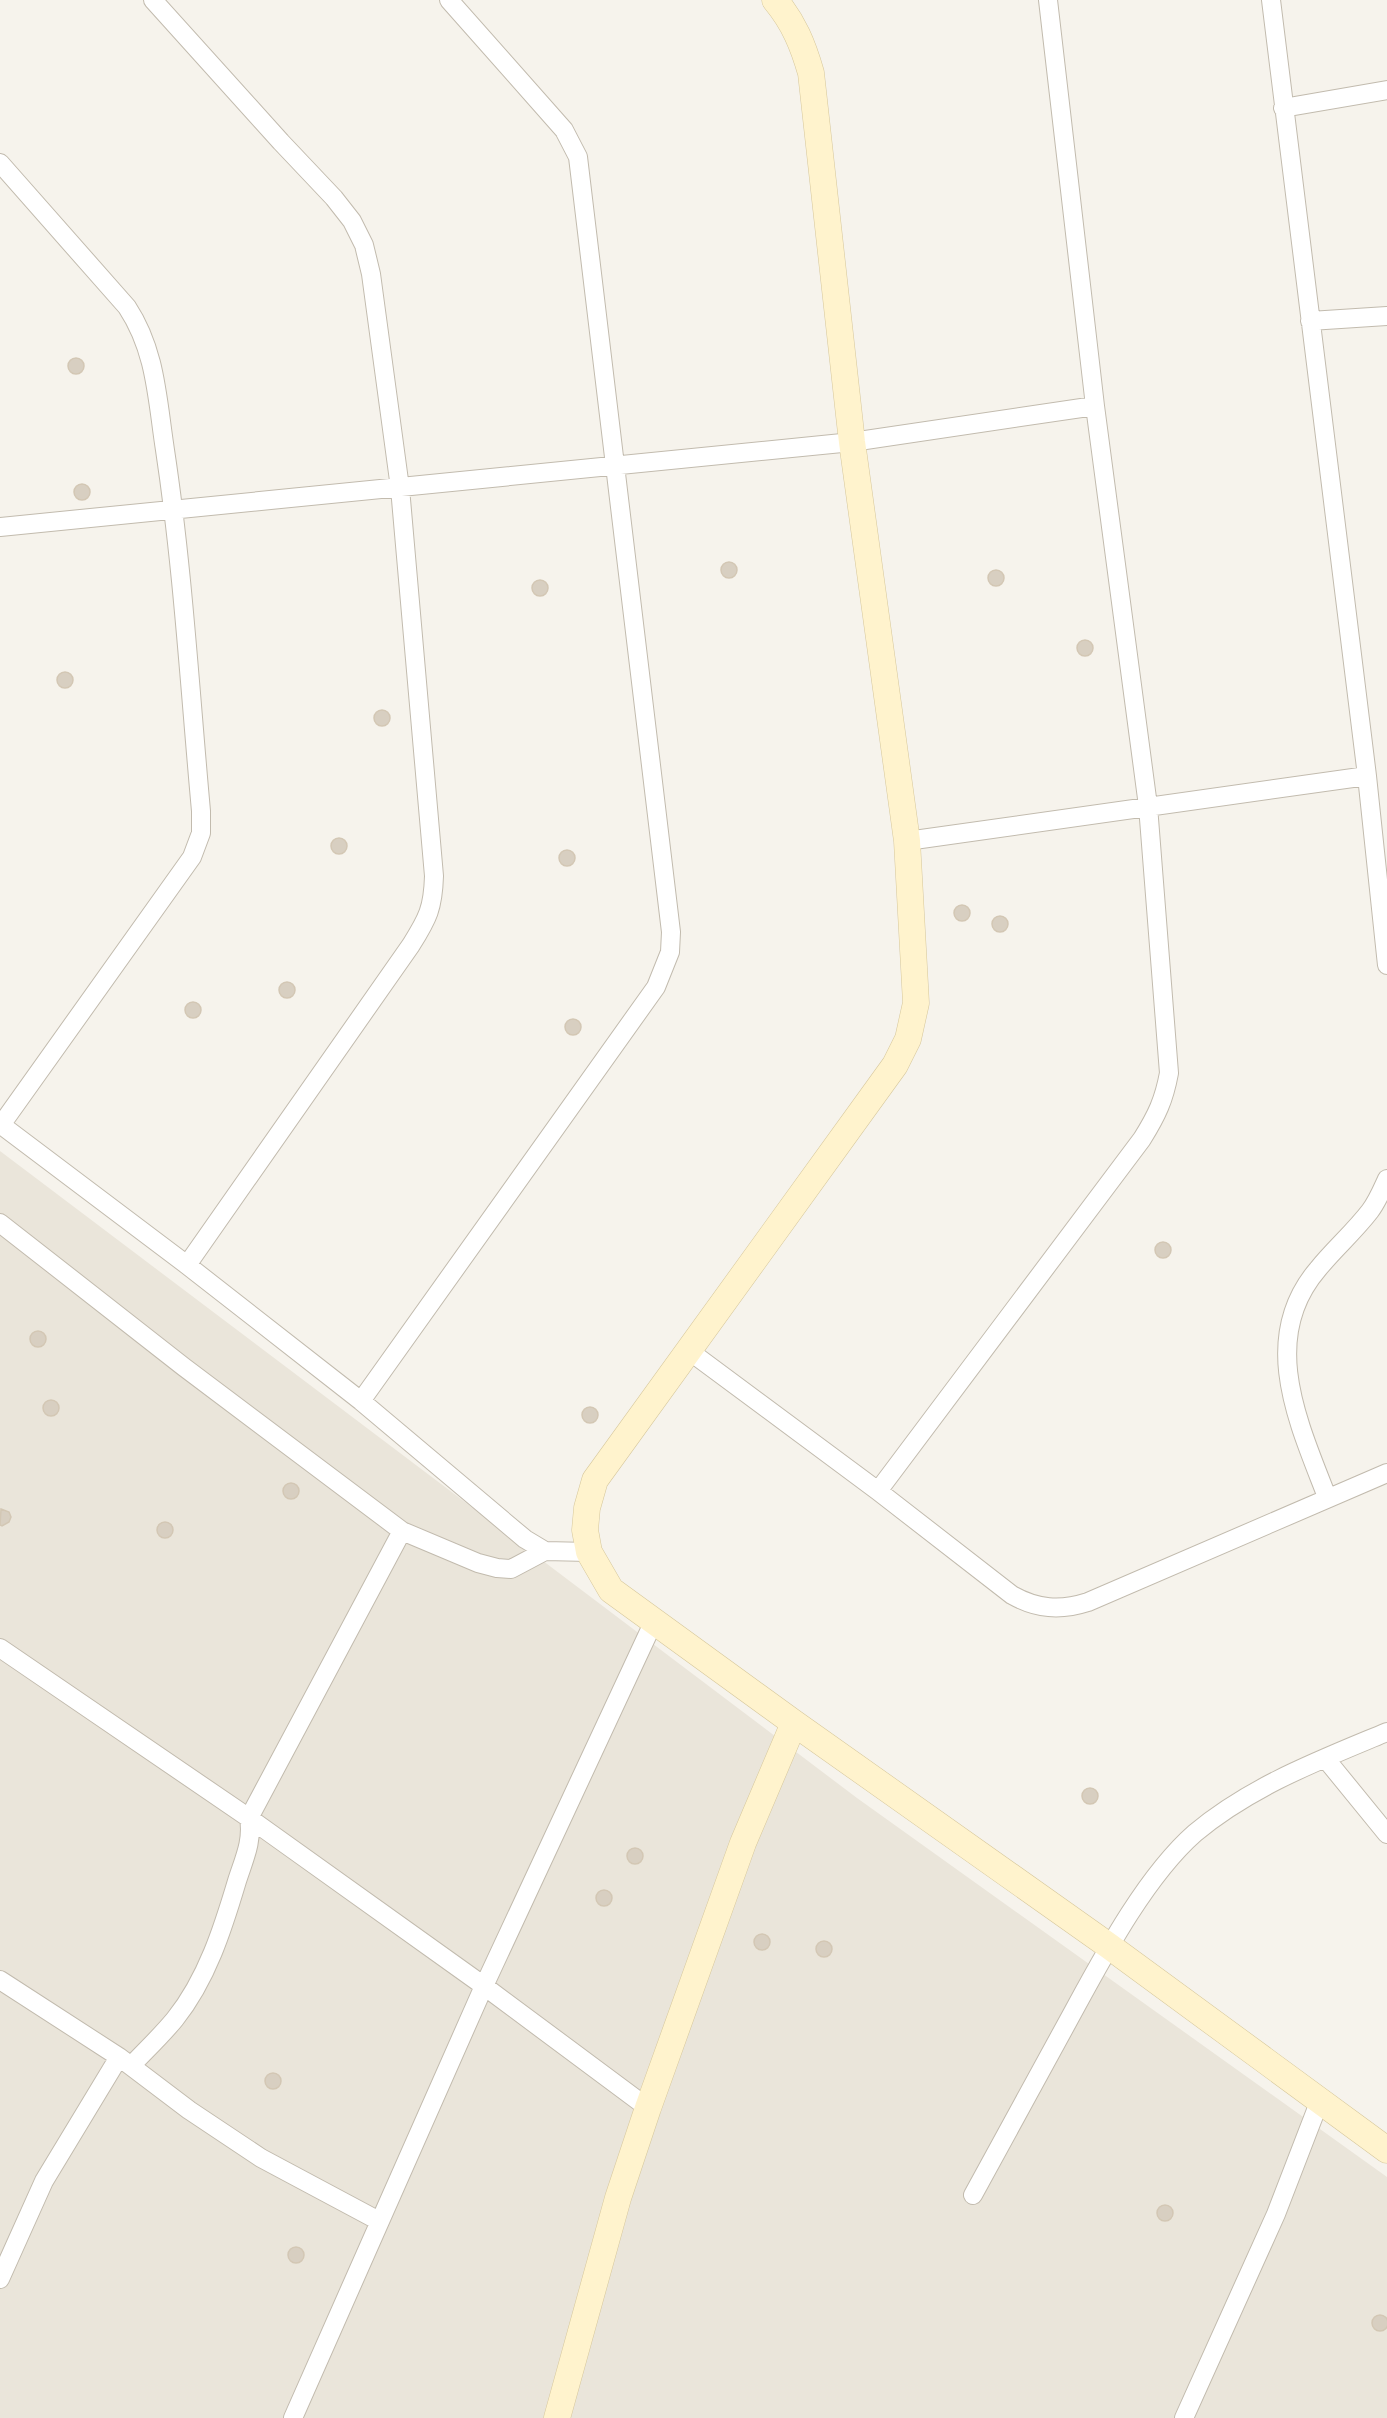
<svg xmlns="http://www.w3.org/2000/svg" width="1387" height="2418" font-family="Overpass,sans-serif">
	<rect width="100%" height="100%" fill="#f6f3ec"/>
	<!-- residential -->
	<path fill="#eae5da" d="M 0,1151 L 857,1798 L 1387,2177 L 1387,2418 L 0,2418 Z"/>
	<!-- building -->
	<path fill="#d8cfc1" stroke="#d3c7b4" stroke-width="1.5" d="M68 366a8 8 0 1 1 16 0a8 8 0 1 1-16 0Z
		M74 492a8 8 0 1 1 16 0a8 8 0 1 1-16 0Z
		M721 570a8 8 0 1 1 16 0a8 8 0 1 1-16 0Z
		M988 578a8 8 0 1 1 16 0a8 8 0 1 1-16 0Z
		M532 588a8 8 0 1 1 16 0a8 8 0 1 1-16 0Z
		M1077 648a8 8 0 1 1 16 0a8 8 0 1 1-16 0Z
		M57 680a8 8 0 1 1 16 0a8 8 0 1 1-16 0Z
		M374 718a8 8 0 1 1 16 0a8 8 0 1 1-16 0Z
		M331 846a8 8 0 1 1 16 0a8 8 0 1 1-16 0Z
		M559 858a8 8 0 1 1 16 0a8 8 0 1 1-16 0Z
		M954 913a8 8 0 1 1 16 0a8 8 0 1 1-16 0Z
		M992 924a8 8 0 1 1 16 0a8 8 0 1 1-16 0Z
		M279 990a8 8 0 1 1 16 0a8 8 0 1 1-16 0Z
		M185 1010a8 8 0 1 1 16 0a8 8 0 1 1-16 0Z
		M565 1027a8 8 0 1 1 16 0a8 8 0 1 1-16 0Z
		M1155 1250a8 8 0 1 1 16 0a8 8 0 1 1-16 0Z
		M30 1339a8 8 0 1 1 16 0a8 8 0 1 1-16 0Z
		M43 1408a8 8 0 1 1 16 0a8 8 0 1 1-16 0Z
		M582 1415a8 8 0 1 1 16 0a8 8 0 1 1-16 0Z
		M283 1491a8 8 0 1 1 16 0a8 8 0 1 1-16 0Z
		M 1,1509 L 9,1512 L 11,1517 L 9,1522 L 2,1526 L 0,1525 Z
		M157 1530a8 8 0 1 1 16 0a8 8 0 1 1-16 0Z
		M1082 1796a8 8 0 1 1 16 0a8 8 0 1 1-16 0Z
		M627 1856a8 8 0 1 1 16 0a8 8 0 1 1-16 0Z
		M596 1898a8 8 0 1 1 16 0a8 8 0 1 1-16 0Z
		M754 1942a8 8 0 1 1 16 0a8 8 0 1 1-16 0Z
		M816 1949a8 8 0 1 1 16 0a8 8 0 1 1-16 0Z
		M265 2081a8 8 0 1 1 16 0a8 8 0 1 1-16 0Z
		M1157 2213a8 8 0 1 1 16 0a8 8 0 1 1-16 0Z
		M288 2255a8 8 0 1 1 16 0a8 8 0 1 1-16 0Z
		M1372 2323a8 8 0 1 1 16 0a8 8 0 1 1-16 0Z"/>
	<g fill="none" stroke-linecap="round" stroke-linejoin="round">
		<!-- street casing -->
		<g stroke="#c2bbae" stroke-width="20">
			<path id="street" d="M 153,0 L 281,142 L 334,198 L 352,221 L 364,245 L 371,274 L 400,488 L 434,876 C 433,908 428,918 411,945 L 187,1265
				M 1271,0 L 1367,776 L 1387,965
				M 1283,108 L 1387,90
				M 0,163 L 127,307 C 156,351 157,398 165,450 C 183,569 190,691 201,811 L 201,833 L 192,857 L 1,1125
				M 1310,321 L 1387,316
				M 0,527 L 852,442 L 1095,406
				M 907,841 L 1367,776
				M 0,1124 L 187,1265 L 361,1401 L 525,1539 L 545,1551 L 589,1552
				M 0,1223 L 184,1367 L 402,1531 L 478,1563 L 497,1568 L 511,1569 L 545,1551
				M 688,1350 L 878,1491 L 1012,1595 C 1037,1609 1060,1611 1088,1602 L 1387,1473
				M 361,1401 L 656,987 L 670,952 L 671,932 L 578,157 L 564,130 L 449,0
				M 878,1491 L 1142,1139 C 1157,1115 1164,1100 1169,1073 L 1148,806 L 1095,406 L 1048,0
				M 1327,1497 C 1299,1424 1258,1339 1318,1269 C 1334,1249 1354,1232 1370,1211 C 1377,1202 1382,1190 1387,1179
				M 0,1648 L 249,1818 L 484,1986 L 648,2108
				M 1325,1758 L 1387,1834
				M 0,1980 L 119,2057 L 189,2110 L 261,2158 L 379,2221
				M 131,2066 C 146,2050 162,2035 175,2019 C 207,1979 223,1928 237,1881 C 244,1859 253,1841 249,1818 L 402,1531
				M 973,2195 C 1006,2134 1040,2073 1073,2012 C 1104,1955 1146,1876 1195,1833 C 1251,1786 1320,1760 1387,1732
				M 0,2279 L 44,2181 L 119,2057
				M 293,2418 L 484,1986 L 654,1621
				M 1184,2418 L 1276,2214 L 1320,2100"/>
		</g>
		<!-- secondary casing -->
		<g stroke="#d6c79b" stroke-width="27">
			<path id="secondary" d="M 775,0 C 794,23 803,45 811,73 L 852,442 L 907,841 L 916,1003 L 908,1039 L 895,1065 L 595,1480 L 587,1508 L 585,1530 L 589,1552 L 611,1590 L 794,1723 L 1109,1946 L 1387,2150
				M 557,2418 L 618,2198 L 648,2108 L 743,1843 L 794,1723"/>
		</g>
		<!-- street -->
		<use href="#street" stroke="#fff" stroke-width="18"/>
		<!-- secondary -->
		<use href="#secondary" stroke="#fff3cd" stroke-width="26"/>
	</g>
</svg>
